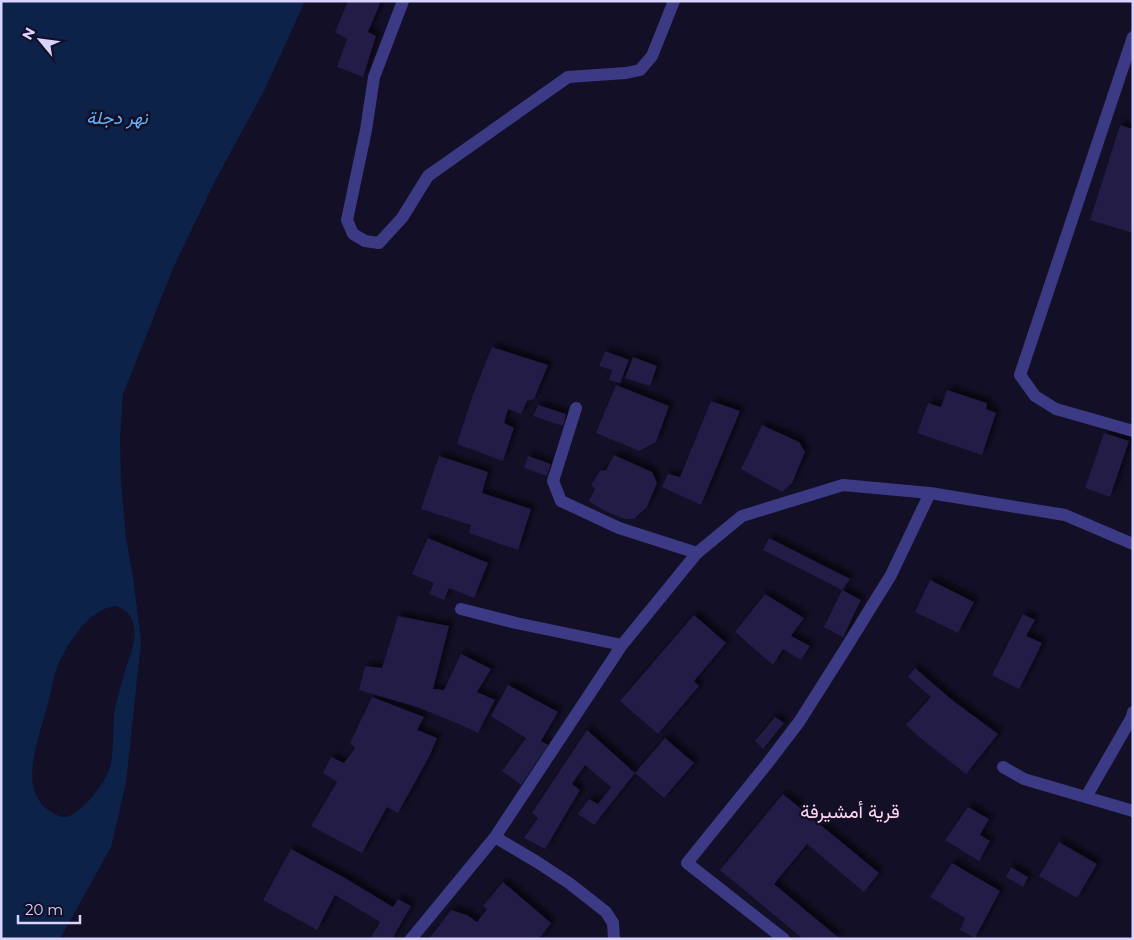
<svg xmlns="http://www.w3.org/2000/svg" width="1134" height="940" font-family="Montserrat,Vazirmatn,sans-serif">
	<defs>
		<filter id="shadow"><feDropShadow dx="4.5" dy="-4.5" stdDeviation="2.5" flood-color="#0009"/></filter>
	</defs>
	<rect width="100%" height="100%" fill="#130f26"/>
	<!-- water -->
	<path fill="#0c2248" fill-rule="evenodd" d="M 1,1 L 305,1 L 264,91 L 216,179 L 174,266 L 123,394 L 120,437 L 121,484 L 126,537 L 134,584 L 141,642 L 126,783 L 111,847 L 60,939 L 1,939 ZM 115,606 C 124,608 131,614 133,623 C 139,640 127,662 123,678 C 119,691 115,705 114,719 C 112,737 115,758 107,775 C 101,787 77,820 62,817 C 57,816 52,812 48,810 C 40,805 35,794 33,785 C 29,763 41,728 47,707 C 51,695 52,682 56,670 C 66,645 87,610 115,606 Z"/>
	<!-- building -->
	<path fill="#241b47" filter="url(#shadow)" d="M 348,1 L 381,1 L 368,32 L 376,36 L 363,77 L 337,67 L 347,39 L 335,32 Z
		M 1120,125 L 1133,129 L 1133,233 L 1090,220 Z
		M 492,347 L 548,365 L 534,399 L 527,401 L 521,414 L 508,409 L 504,423 L 514,428 L 503,461 L 457,444 L 472,397 Z
		M 605,351 L 629,360 L 620,383 L 609,380 L 612,370 L 599,366 Z
		M 633,357 L 657,366 L 650,386 L 625,378 Z
		M 616,385 L 669,406 L 656,442 L 639,451 L 596,433 Z
		M 947,390 L 987,403 L 986,409 L 996,413 L 982,455 L 917,433 L 928,403 L 941,407 Z
		M 711,401 L 740,411 L 701,505 L 662,487 L 668,474 L 680,477 Z
		M 538,405 L 566,414 L 563,426 L 533,416 Z
		M 762,425 L 799,442 L 805,452 L 792,483 L 782,492 L 741,469 Z
		M 1104,433 L 1129,441 L 1110,497 L 1085,488 Z
		M 614,455 L 652,472 L 657,483 L 647,507 L 634,519 L 625,519 L 605,511 L 589,501 L 595,489 L 591,485 L 600,471 L 606,470 Z
		M 439,456 L 488,472 L 482,493 L 531,509 L 518,550 L 469,533 L 471,525 L 421,509 Z
		M 528,456 L 551,464 L 547,476 L 524,468 Z
		M 428,538 L 488,563 L 474,598 L 449,588 L 444,600 L 429,594 L 434,583 L 412,574 Z
		M 769,538 L 781,544 L 850,579 L 842,590 L 763,550 Z
		M 930,580 L 974,602 L 958,633 L 915,612 Z
		M 842,590 L 861,600 L 843,637 L 824,627 Z
		M 765,594 L 804,618 L 791,636 L 810,646 L 801,660 L 783,649 L 773,665 L 735,632 Z
		M 1023,614 L 1035,620 L 1026,636 L 1042,643 L 1019,689 L 992,675 Z
		M 694,615 L 726,643 L 694,681 L 699,686 L 658,734 L 620,701 Z
		M 398,616 L 449,626 L 433,689 L 444,690 L 461,654 L 491,669 L 477,692 L 495,700 L 478,733 L 459,724 L 417,707 L 359,690 L 365,666 L 382,668 Z
		M 915,668 L 952,700 L 998,734 L 966,774 L 919,737 L 906,725 L 931,697 L 908,677 Z
		M 508,685 L 558,712 L 541,741 L 548,745 L 521,785 L 502,771 L 526,738 L 491,716 Z
		M 372,697 L 424,717 L 417,730 L 437,738 L 430,755 L 398,813 L 387,807 L 362,853 L 311,826 L 337,782 L 323,773 L 331,757 L 344,763 L 355,748 L 350,743 Z
		M 775,717 L 784,723 L 763,749 L 755,741 Z
		M 587,730 L 635,773 L 594,825 L 578,814 L 589,799 L 598,804 L 611,787 L 585,765 L 572,784 L 580,790 L 545,849 L 524,838 L 538,818 L 532,813 Z
		M 665,738 L 694,763 L 664,798 L 635,773 Z
		M 783,794 L 879,873 L 864,892 L 807,844 L 774,884 L 840,939 L 803,939 L 720,870 Z
		M 968,807 L 989,819 L 980,835 L 990,841 L 979,861 L 945,840 Z
		M 1059,842 L 1097,864 L 1077,898 L 1039,876 Z
		M 291,849 L 345,878 L 393,907 L 398,899 L 411,906 L 392,939 L 370,939 L 380,922 L 335,895 L 317,930 L 263,900 Z
		M 952,863 L 1000,891 L 975,938 L 960,930 L 965,918 L 930,897 Z
		M 1011,867 L 1028,877 L 1023,887 L 1006,877 Z
		M 503,882 L 551,923 L 539,939 L 499,939 L 498,938 L 497,939 L 429,939 L 451,910 L 467,915 L 477,922 L 487,909 L 483,906 Z"/>
	<g fill="none" stroke-linecap="round" stroke-linejoin="round">
		<!-- lane -->
		<path stroke="#3d3a85" stroke-width="12" d="M 403,1 L 374,77 L 366,130 L 347,220 L 353,234 L 365,241 L 379,243 L 402,218 L 428,176 L 568,77 L 626,73 L 640,70 L 652,56 L 674,1
			M 1133,37 L 1020,375 L 1035,396 L 1056,409 L 1133,431"/>
		<!-- street -->
		<path stroke="#3d3a85" stroke-width="12" d="M 576,408 L 553,481 L 561,501 L 619,528 L 697,553
			M 461,609 L 516,623 L 622,645
			M 1003,767 L 1024,779 L 1133,811
			M 1086,797 L 1132,717 L 1133,712
			M 411,939 L 495,837
			M 614,939 L 613,923 L 606,912 L 569,883 L 537,862 L 495,837 L 622,645 L 697,553 L 742,516 L 843,485 L 930,493 L 1065,515 L 1133,544
			M 784,939 L 687,863 L 767,764 L 799,722 L 844,651 L 891,575 L 930,493"/>
	</g>
	<g text-anchor="middle" dominant-baseline="central" stroke-width="5" stroke-linejoin="round" paint-order="stroke">
		<!-- water labels -->
		<g font-size="18" font-style="italic" fill="#62b6ff" stroke="#130f26">
			<text x="117" y="118">نهر دجلة</text>
		</g>
		<!-- quarter labels -->
		<g font-size="19" fill="#ffd6f0" stroke="#130f26">
			<text x="850" y="811">قرية أمشيرفة</text>
		</g>
	</g>
	<!-- border -->
	<rect width="1134" height="940" fill="none" stroke="#d9d4ff" stroke-width="5"/>
	<!-- north arrow -->
	<g transform="translate(40 40) rotate(299)" stroke="#130f26" stroke-width="4" paint-order="stroke">
	<path d="M0-4L9 19L0 12L-9 19Z" fill="#d9d4ff"/>
	<text y="-8" font-size="14" font-weight="bold" text-anchor="middle" fill="#d9d4ff">N</text>
	</g>
	<!-- scale -->
	<path d="M18 915v8h62v-8" fill="none" stroke="#d9d4ff" stroke-width="2.5"/>
	<text x="25" y="915" font-size="15" fill="#d9d4ff" stroke="#130f26" stroke-width="4" paint-order="stroke">20 m</text>
</svg>
